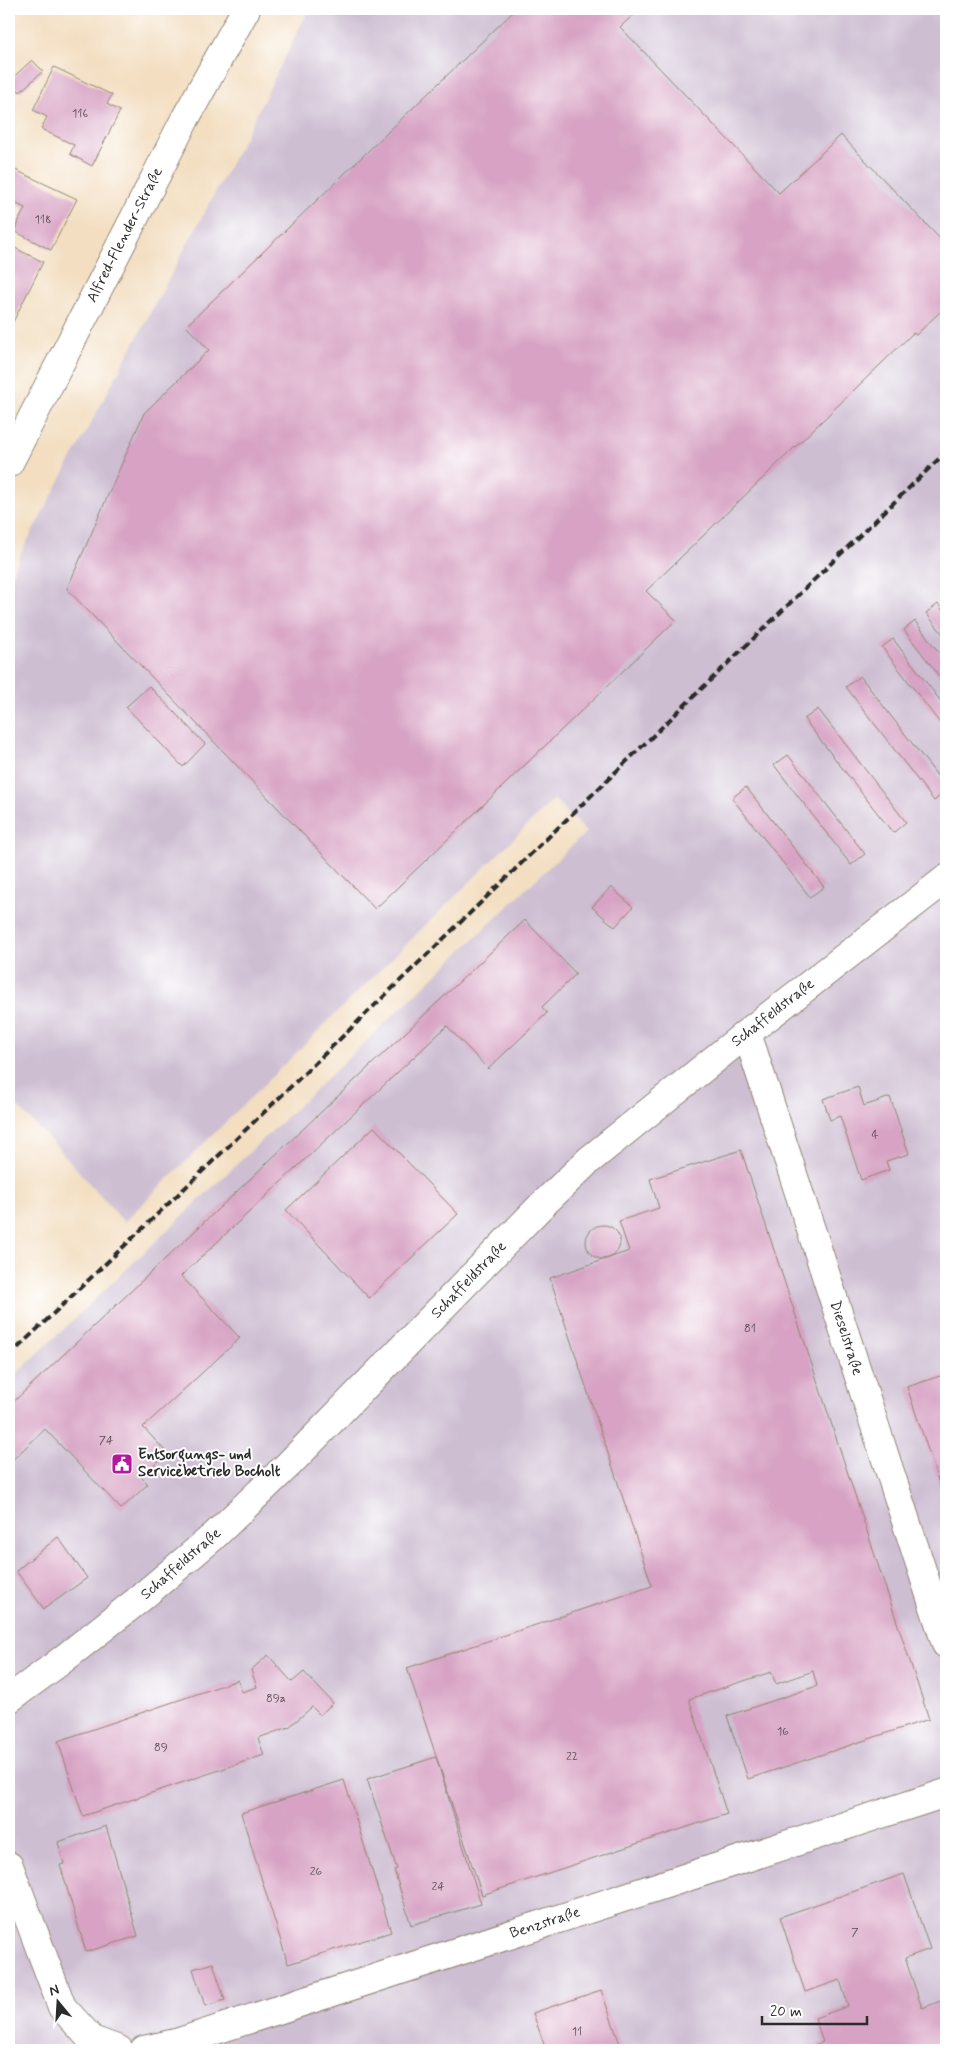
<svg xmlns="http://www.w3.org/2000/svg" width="955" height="2059" font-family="Mynerve,sans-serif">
	<rect width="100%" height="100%" fill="#fff"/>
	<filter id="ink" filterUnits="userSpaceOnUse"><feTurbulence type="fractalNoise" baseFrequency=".02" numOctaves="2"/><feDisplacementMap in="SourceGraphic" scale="10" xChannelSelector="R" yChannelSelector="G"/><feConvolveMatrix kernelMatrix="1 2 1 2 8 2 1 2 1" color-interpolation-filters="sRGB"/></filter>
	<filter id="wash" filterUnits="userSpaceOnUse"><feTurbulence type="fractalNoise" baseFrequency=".0096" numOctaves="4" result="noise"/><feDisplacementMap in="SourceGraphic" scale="20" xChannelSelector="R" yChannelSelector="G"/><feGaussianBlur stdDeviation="1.12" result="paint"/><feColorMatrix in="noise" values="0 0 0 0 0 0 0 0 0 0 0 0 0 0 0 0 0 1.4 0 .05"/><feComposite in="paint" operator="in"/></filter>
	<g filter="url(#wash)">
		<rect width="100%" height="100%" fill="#f3dec1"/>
		<!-- industrial -->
		<path fill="#cdbed2" d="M 309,9 L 946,9 L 946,2050 L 9,2050 L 9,1381 L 586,832 L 554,799 L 124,1222 L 57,1147 L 9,1098 L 9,580 L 22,551 L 244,139 Z"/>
		<g id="blocks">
			<!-- building -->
			<path fill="#d7a2c3" d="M 516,9 L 640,9 L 620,27 L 779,193 L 841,135 L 946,245 L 946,306 L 916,335 L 913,333 L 646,591 L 676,620 L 375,909 L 67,589 L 144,413 L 209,350 L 186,326 Z
				M 32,60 L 43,71 L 20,92 L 9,81 Z
				M 54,67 L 112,95 L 107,104 L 120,111 L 92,166 L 70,154 L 74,145 L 41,129 L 47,117 L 33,110 Z
				M 9,167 L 77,199 L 51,250 L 14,231 L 25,208 L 9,200 Z
				M 9,245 L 43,262 L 9,330 Z
				M 938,604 L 946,615 L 946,638 L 926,613 Z
				M 915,621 L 946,662 L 946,685 L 904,630 Z
				M 893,639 L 946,708 L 946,731 L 882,647 Z
				M 860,676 L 946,787 L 946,791 L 934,801 L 846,687 Z
				M 149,686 L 205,744 L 183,767 L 126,707 Z
				M 818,709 L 906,822 L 893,833 L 804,719 Z
				M 788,755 L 865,854 L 851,865 L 774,765 Z
				M 746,787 L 824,887 L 810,897 L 732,798 Z
				M 611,887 L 633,907 L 615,927 L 592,907 Z
				M 525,920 L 576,974 L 542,1007 L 547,1013 L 488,1069 L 447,1026 L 181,1276 L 240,1338 L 143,1427 L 167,1453 L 148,1471 L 144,1466 L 137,1473 L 148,1484 L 121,1509 L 45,1429 L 9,1463 L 9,1406 Z
				M 858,1087 L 864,1106 L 890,1097 L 909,1154 L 886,1161 L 889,1170 L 861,1180 L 840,1116 L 830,1120 L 823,1099 Z
				M 374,1127 L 458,1214 L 369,1298 L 286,1210 Z
				M 741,1150 L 929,1719 L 748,1779 L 727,1716 L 817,1686 L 813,1671 L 776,1684 L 771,1672 L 689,1699 L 727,1814 L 482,1895 L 407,1668 L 652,1586 L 550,1278 L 629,1251 L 619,1221 L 659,1208 L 650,1179 Z
				M586 1242a17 17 0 1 1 34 0a17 17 0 1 1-34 0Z
				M 943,1375 L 946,1385 L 946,1504 L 907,1387 Z
				M 58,1537 L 87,1578 L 44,1609 L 16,1571 Z
				M 268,1655 L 292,1682 L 304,1672 L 333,1703 L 320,1715 L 312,1707 L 289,1727 L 258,1738 L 264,1755 L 83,1816 L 58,1741 L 238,1680 L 242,1692 L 257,1687 L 251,1670 Z
				M 436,1757 L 481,1904 L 411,1925 L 394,1870 L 397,1869 L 367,1779 Z
				M 344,1780 L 391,1932 L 288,1964 L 241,1813 Z
				M 106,1826 L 138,1936 L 86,1952 L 60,1865 L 64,1864 L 58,1842 Z
				M 904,1874 L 930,1949 L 905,1958 L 922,2008 L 946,1999 L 946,2050 L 800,2050 L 823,2042 L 815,2018 L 848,2006 L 840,1980 L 805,1992 L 780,1917 Z
				M 213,1963 L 225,2000 L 205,2006 L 193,1969 Z
				M 601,1990 L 622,2050 L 546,2050 L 533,2013 Z"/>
		</g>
	</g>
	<g filter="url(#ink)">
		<use href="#blocks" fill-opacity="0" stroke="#8f8476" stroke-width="1"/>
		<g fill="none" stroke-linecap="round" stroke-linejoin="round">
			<!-- minor casing -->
			<g stroke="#8f8476" stroke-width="30">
				<path id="minor" d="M 9,463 L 185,119 L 246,9
					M 747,1033 L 946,1644
					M 9,1699 L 57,1664 L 137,1601 L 214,1536 L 289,1464 L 539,1208 L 588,1161 L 747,1033 L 946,879
					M 9,1866 L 62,2007 L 92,2040 L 119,2050
					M 144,2050 L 176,2043 L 946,1793"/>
			</g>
			<!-- minor -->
			<use href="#minor" stroke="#fff" stroke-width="28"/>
			<!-- rail -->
			<path stroke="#2b2b2b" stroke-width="4" stroke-dasharray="8 4" stroke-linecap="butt" d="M 9,1356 L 279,1098 L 946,452"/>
		</g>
	</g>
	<!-- icons -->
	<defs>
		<g id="civic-square" transform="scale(1.125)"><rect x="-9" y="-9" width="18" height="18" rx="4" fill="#b5179e" stroke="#fff"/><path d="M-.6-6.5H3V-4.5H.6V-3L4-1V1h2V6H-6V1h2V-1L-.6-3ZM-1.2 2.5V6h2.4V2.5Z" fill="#fff"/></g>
	</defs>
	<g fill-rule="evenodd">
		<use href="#civic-square" x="122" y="1464"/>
	</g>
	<g text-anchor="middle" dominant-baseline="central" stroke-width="4" stroke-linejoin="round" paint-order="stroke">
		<!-- number labels -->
		<g font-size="12" fill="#564951">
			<text x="80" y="114">116</text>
			<text x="43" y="220">118</text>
			<text x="875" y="1135">4</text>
			<text x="750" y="1329">81</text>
			<text x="106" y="1441">74</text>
			<text x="276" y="1699">89a</text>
			<text x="783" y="1732">16</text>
			<text x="161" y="1748">89</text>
			<text x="572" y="1757">22</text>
			<text x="316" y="1872">26</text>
			<text x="438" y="1887">24</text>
			<text x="855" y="1933">7</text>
			<text x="577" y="2032">11</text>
		</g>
		<!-- street labels -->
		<g font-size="15" fill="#2b2b2b" stroke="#fff">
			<text transform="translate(125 235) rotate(-63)">Alfred-Flender-Straße</text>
			<text transform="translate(773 1013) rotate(-38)">Schaffeldstraße</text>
			<text transform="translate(469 1280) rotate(-46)">Schaffeldstraße</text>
			<text transform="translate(846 1338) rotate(72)">Dieselstraße</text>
			<text transform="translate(181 1564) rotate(-41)">Schaffeldstraße</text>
			<text transform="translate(545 1923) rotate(-18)">Benzstraße</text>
		</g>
		<!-- poi labels -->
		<g font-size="15" font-weight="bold" fill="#2b2b2b" stroke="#fff" text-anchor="start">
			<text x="138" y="1455">Entsorgungs- und<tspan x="138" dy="17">Servicebetrieb Bocholt</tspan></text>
		</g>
	</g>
	<!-- margin -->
	<rect width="955" height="2059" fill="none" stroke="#fff" stroke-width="30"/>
	<!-- north arrow -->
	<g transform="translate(58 2002) rotate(342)" stroke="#ffffff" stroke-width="4" paint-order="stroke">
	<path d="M0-4L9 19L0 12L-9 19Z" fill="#2b2b2b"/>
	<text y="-8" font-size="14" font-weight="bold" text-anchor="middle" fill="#2b2b2b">N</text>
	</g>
	<!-- scale -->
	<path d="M762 2016v8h105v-8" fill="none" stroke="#2b2b2b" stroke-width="2.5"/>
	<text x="770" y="2016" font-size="15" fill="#2b2b2b" stroke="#ffffff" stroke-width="4" paint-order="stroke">20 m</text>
</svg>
